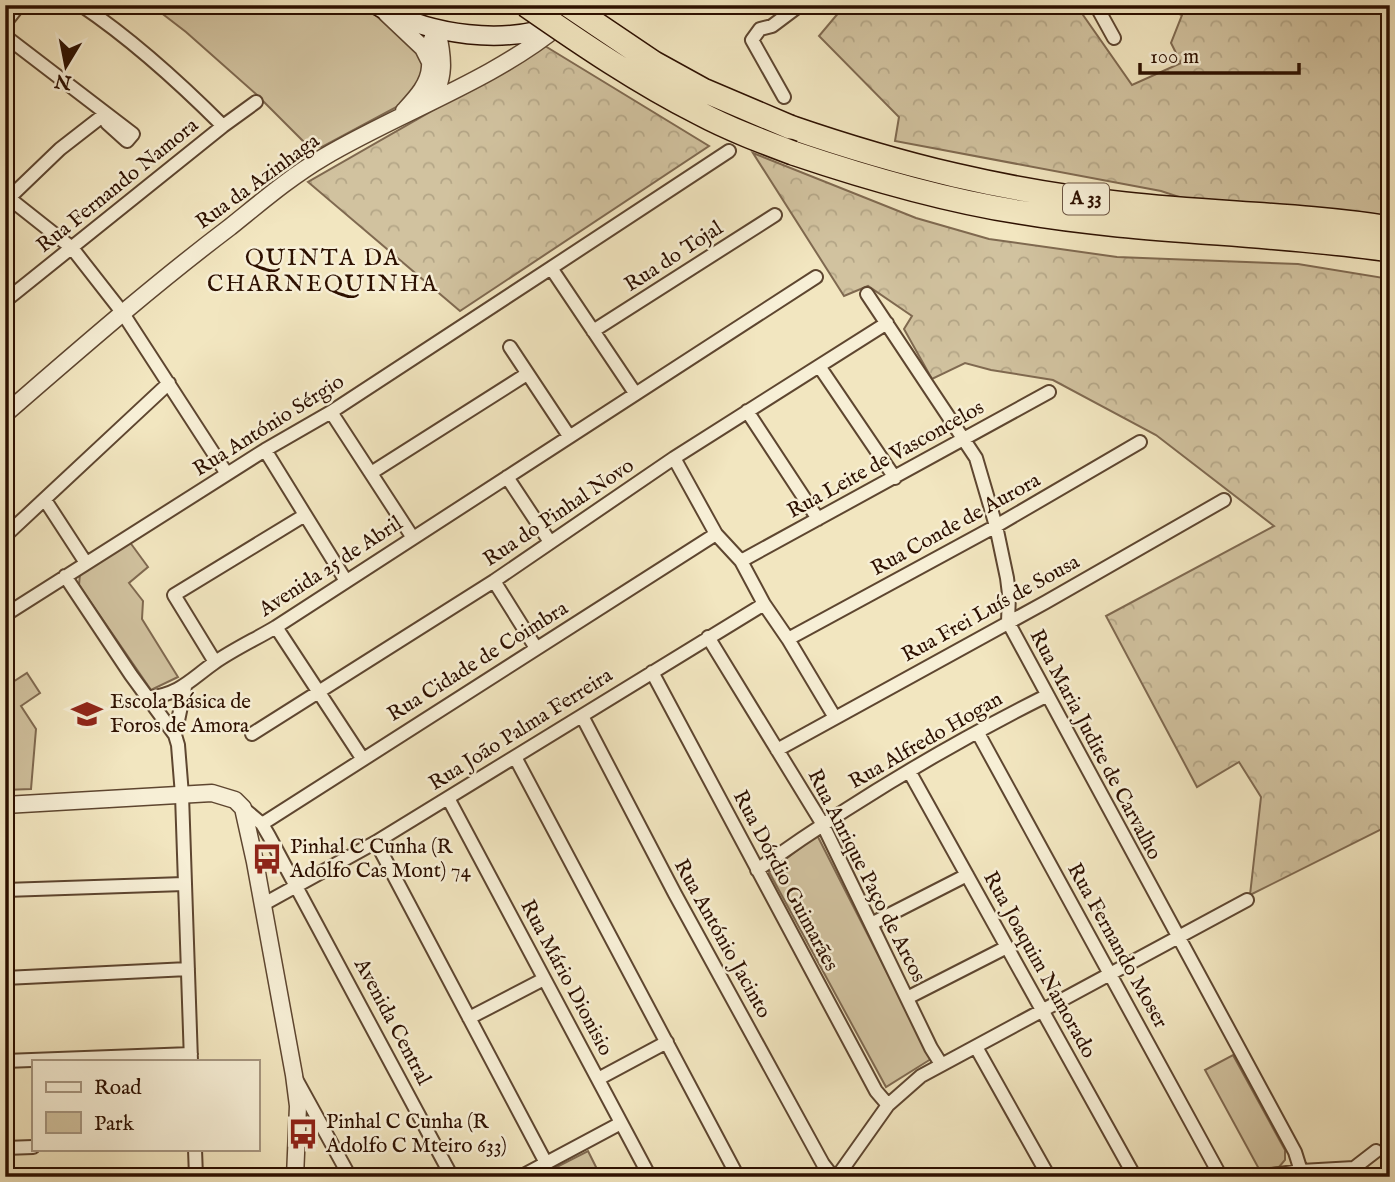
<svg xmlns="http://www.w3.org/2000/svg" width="1395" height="1182" font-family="'IM FELL English',serif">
	<defs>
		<pattern id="forest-crowns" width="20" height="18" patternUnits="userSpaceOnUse" patternTransform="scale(1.75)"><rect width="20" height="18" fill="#d1c29f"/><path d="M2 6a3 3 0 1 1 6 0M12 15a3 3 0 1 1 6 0" fill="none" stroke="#b4a687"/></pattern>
	</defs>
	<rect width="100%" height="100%" fill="#f2e6c0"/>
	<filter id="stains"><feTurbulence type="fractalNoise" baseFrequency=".00286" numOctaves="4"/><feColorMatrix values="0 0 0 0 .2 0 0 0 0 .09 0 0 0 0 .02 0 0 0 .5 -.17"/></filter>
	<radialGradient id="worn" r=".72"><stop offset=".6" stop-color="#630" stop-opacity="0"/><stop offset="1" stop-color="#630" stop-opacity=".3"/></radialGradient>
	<!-- green -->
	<path fill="#d1c29f" stroke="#7f6950" stroke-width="2" d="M 151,5 L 363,5 L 415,48 L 423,58 L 425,72 L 404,103 L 322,147 L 307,145 L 256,94 L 186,32 Z
		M 129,541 L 148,567 L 129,583 L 143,601 L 142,619 L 178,677 L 151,690 L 79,585 L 80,574 Z
		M 27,673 L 40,693 L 21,706 L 36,729 L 31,789 L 5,790 L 5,735 L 9,733 L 5,727 L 5,687 Z
		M 817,835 L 931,1059 L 886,1087 L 769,872 Z
		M 1233,1055 L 1285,1150 L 1285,1160 L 1279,1167 L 1259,1169 L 1205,1070 Z
		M 588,1151 L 601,1177 L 537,1177 Z"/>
	<!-- forest -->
	<path fill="url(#forest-crowns)" stroke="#7f6950" stroke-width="2" d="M 845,5 L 1076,5 L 1132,85 L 1181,63 L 1171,43 L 1182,15 L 1154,5 L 1390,5 L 1390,217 L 1194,202 L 1161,191 L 895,141 L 899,117 L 819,36 Z
		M 545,46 L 709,146 L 460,311 L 308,182 Z
		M 753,153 L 916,218 L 989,239 L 1117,257 L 1298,264 L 1390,279 L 1390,825 L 1250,895 L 1261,797 L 1239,762 L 1197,787 L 1106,616 L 1274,526 L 1156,435 L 1053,380 L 991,370 L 965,363 L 932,379 L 904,329 L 912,316 L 868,286 L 844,296 Z"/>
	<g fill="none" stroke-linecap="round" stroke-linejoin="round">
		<!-- minor casing -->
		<g stroke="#5e4630" stroke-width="16">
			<path id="minor" d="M 81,5 C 133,40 179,82 223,126
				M 1092,5 L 1098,9 L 1114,38
				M 5,23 L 19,5
				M 5,36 L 133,134 L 127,141 L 107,123 L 105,114
				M 784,97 L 752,40 L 760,29 L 772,26 L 800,5
				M 5,195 L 72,248 L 122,312 L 227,474
				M 9,198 L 60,149 L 105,114
				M 867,294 L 976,458 L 996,526 L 1007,578 L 1009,594 L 1008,622 L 1295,1152 L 1301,1171
				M 5,301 L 223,126 L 256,102
				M 593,331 L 775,215
				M 510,347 L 569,436
				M 819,366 L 895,478
				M 635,393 L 551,268 L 729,151
				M 747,411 L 818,519
				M 331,412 L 413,538
				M 265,450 L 346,581
				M 674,458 L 716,534 L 741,561 L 764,604 L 788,639 L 834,716
				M 371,473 L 527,374
				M 507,477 L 550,542
				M 45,500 L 86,563
				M 5,536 L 169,383
				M 741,561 L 1049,392
				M 65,576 L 131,675 L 175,735
				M 494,581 L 536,648
				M 5,615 L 265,450 L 331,412 L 551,268
				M 276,627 L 362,758
				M 708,637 L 822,823 L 931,1048 L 941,1064
				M 788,639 L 996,526 L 1140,442
				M 215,662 L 174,595 L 305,515
				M 652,672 L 876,1091 L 888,1105
				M 185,687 L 175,735 L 178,745 L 182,795 L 191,1061
				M 148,698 C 180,694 190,680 214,663 C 234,649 256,639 276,627 L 816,277
				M 582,716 L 675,894 L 823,1164 L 833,1177
				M 978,733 L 1221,1177
				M 252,734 L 494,581 L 674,458 L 887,323
				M 777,750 L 1046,602 L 1224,500
				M 515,757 L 738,1177
				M 909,771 L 1135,1177
				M 448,798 L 650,1177
				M 243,808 L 262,824 L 269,836 L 452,1177
				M 262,824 L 716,534
				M 376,842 L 546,1163
				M 757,870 C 848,805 946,746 1046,696
				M 5,890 L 184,884
				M 262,905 L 376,842 L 764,604
				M 871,924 L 967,875
				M 5,978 L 188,969
				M 907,998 L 1007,947
				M 469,1018 L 544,979
				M 976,1047 L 1049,1177
				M 5,1061 L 191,1054
				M 296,1079 L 350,1177
				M 598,1079 L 667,1042
				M 5,1148 L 33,1147
				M 195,1149 L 196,1177
				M 520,1177 L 621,1123
				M 837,1177 L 888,1105 L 921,1076 L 1247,900
				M 1257,1177 L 1301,1171 L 1354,1168 L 1376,1151"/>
		</g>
		<!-- tertiary casing -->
		<g stroke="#5e4630" stroke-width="19">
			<path id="tertiary" d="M 386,13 L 423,48 L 429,60
				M 428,103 C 447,81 443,56 437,29
				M 404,111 C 415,99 429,85 430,67 C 431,49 427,47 437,29
				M 5,414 C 79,350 152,286 230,227 C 260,203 290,177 324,157 C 400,112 492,81 560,25
				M 5,805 L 212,793 L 235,800 L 243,808 L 255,862 L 294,1075 L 298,1106 L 295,1177"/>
		</g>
		<!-- secondary casing -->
		<g stroke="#2d1000" stroke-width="21">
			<path id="secondary" d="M 376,5 C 430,36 505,46 564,23 C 575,18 586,11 597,5"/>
		</g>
		<!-- motorway casing -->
		<g stroke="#2d1000" stroke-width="26">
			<path id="motorway" d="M 790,127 C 903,166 1006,191 1125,204 C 1213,214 1303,214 1390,228
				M 793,153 C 867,178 942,200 1019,212 C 1142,233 1267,232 1390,250"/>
		</g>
		<!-- minor -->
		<use href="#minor" stroke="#f7efd6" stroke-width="12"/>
		<!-- tertiary -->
		<use href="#tertiary" stroke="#f7efd6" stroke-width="16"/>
		<!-- secondary -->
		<use href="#secondary" stroke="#f7efd6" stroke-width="18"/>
		<!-- motorway -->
		<use href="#motorway" stroke="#f2e6c0" stroke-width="23"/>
		<!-- motorway-bridge casing -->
		<g stroke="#2d1000" stroke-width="26" stroke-linecap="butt">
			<path id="motorway-bridge" d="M 526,5 C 582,44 638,82 699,113 C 729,129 761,141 793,153
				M 568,5 L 654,63 L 703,90 L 790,127"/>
		</g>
		<!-- motorway-bridge -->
		<use href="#motorway-bridge" stroke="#f2e6c0" stroke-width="23"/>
	</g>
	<!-- icons -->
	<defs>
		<g id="school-bare" transform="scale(2.415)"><path d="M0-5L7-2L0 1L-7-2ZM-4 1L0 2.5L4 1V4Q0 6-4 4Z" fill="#8f2418" stroke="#f7efd6" stroke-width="2.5" paint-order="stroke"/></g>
		<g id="bus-bare" transform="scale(2.415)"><path d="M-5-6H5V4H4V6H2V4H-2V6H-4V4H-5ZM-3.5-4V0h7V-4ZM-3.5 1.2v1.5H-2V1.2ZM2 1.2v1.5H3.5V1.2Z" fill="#8f2418" stroke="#f7efd6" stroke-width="2.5" paint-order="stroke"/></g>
	</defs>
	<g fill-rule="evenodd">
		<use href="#school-bare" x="87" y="714"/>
		<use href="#bus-bare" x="267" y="859"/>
		<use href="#bus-bare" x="303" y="1134"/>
	</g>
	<g text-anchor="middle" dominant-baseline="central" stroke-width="5" stroke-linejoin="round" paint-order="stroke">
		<!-- shield labels -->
		<rect fill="#f7efd6" stroke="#6a5340" stroke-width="2" x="1063" y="183.5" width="46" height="31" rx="5"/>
		<g font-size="19" font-weight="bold" fill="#2d1000">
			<text x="1086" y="199">A 33</text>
		</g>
		<!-- street labels -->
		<g font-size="21" fill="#2d1000" stroke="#f7efd6">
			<text transform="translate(258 182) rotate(-36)">Rua da Azinhaga</text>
			<text transform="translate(118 186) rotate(-39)">Rua Fernando Namora</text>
			<text transform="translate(674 257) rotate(-33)">Rua do Tojal</text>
			<text transform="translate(269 426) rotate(-32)">Rua António Sérgio</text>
			<text transform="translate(886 460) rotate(-29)">Rua Leite de Vasconcelos</text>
			<text transform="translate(559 513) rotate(-34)">Rua do Pinhal Novo</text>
			<text transform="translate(956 525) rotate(-29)">Rua Conde de Aurora</text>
			<text transform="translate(331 567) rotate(-33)">Avenida 25 de Abril</text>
			<text transform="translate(991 609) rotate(-29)">Rua Frei Luís de Sousa</text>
			<text transform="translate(478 662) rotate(-32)">Rua Cidade de Coimbra</text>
			<text transform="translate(521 730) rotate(-32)">Rua João Palma Ferreira</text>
			<text transform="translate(926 741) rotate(-30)">Rua Alfredo Hogan</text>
			<text transform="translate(1095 745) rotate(62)">Rua Maria Judite de Carvalho</text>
			<text transform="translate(866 876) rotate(63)">Rua Anrique Paço de Arcos</text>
			<text transform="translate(785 881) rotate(62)">Rua Dórdio Guimarães</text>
			<text transform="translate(722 939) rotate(61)">Rua António Jacinto</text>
			<text transform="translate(1117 946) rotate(61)">Rua Fernando Moser</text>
			<text transform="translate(1039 965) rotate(61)">Rua Joaquim Namorado</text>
			<text transform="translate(566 978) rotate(62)">Rua Mário Dionisio</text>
			<text transform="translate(392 1022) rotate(62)">Avenida Central</text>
		</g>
		<!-- poi labels -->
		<g font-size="21" fill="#2d1000" stroke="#f7efd6" text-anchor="start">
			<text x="110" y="702">Escola Básica de<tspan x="110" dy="24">Foros de Amora</tspan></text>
			<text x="290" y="847">Pinhal C Cunha (R<tspan x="290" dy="24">Adolfo Cas Mont) 74</tspan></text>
			<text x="326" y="1122">Pinhal C Cunha (R<tspan x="326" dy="24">Adolfo C Mteiro 633)</tspan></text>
		</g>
		<!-- neighbourhood labels -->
		<g font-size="23" letter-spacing="2" fill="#2d1000" stroke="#f7efd6">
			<text x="323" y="258">QUINTA DA<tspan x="323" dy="26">CHARNEQUINHA</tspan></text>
		</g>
	</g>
	<!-- margin -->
	<rect width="1395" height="1182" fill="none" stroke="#f2e6c0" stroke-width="28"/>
	<rect x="7" y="7" width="1381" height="1168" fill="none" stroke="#2d1000" stroke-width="3.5"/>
	<rect x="14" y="14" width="1367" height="1154" fill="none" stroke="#2d1000" stroke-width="2"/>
	<!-- legend -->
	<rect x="32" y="1060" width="228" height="91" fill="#f7efd6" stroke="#a69680" stroke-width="2"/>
	<rect x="46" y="1082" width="35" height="10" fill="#f7efd6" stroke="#a69680" stroke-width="2"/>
	<text x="94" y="1094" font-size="21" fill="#2d1000">Road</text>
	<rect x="46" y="1112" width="35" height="21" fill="#d1c29f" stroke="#a69680" stroke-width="2"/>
	<text x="94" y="1130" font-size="21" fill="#2d1000">Park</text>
	<!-- north arrow -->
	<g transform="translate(66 66) rotate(190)" stroke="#f7efd6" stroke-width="5" paint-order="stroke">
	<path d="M0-5L12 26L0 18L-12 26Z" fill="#2d1000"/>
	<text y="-10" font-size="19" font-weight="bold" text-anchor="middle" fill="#2d1000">N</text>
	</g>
	<!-- scale -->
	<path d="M1140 63v10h159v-10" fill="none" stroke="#2d1000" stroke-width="3.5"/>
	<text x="1150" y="63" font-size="21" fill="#2d1000" stroke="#f7efd6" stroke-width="5" paint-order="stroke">100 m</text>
	<rect width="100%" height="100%" filter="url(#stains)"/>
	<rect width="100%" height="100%" fill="url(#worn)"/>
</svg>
